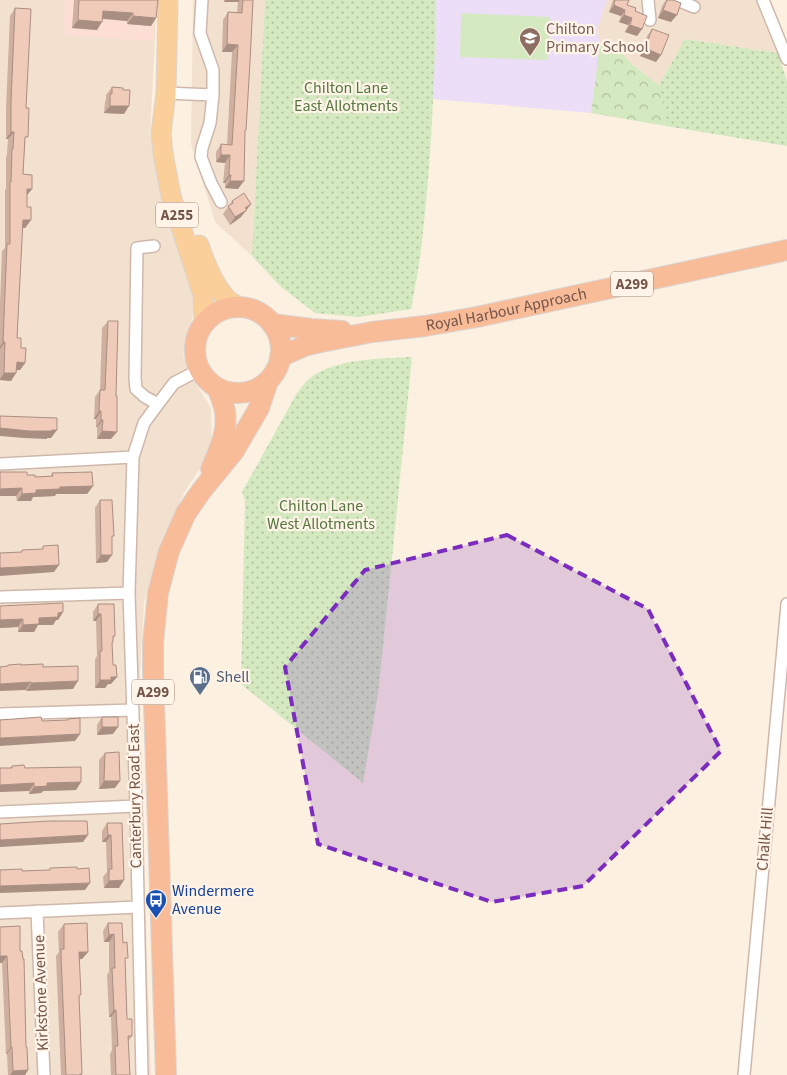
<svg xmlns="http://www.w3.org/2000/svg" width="787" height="1075" font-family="'Source Sans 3',sans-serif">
	<defs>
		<pattern id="grass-dots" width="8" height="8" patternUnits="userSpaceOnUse" patternTransform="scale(1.25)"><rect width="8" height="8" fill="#d4e9c0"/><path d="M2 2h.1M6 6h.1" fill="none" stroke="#b0bf9e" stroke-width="1.8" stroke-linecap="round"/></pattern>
		<pattern id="forest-crowns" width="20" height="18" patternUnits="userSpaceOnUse" patternTransform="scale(1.25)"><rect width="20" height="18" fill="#d4e9c0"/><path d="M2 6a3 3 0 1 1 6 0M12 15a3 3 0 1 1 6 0" fill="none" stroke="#b0bf9e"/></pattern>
	</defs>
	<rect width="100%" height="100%" fill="#fcf0e1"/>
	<!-- residential -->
	<path fill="#f3e1d0" d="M 0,0 L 157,0 L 150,135 L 157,138 L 192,281 L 195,302 L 191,324 L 183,355 L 192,378 L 211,408 L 212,450 L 185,491 L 160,543 L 144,603 L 138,706 L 151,1075 L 0,1075 Z
		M 193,0 L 265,0 L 252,256 L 215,222 L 191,144 Z
		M 607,0 L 759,0 L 778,53 L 685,39 L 659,85 L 633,65 L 618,49 L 600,44 L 597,29 Z"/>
	<!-- commercial -->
	<path fill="#fcded5" d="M 65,0 L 155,0 L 153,41 L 63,35 Z"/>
	<!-- education -->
	<path fill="#eddef8" d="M 436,0 L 607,0 L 597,29 L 600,44 L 618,49 L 623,118 L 591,113 L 433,99 Z"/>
	<!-- grass -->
	<path fill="url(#grass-dots)" d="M 265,0 L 436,0 C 435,80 431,161 422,241 C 420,263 415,286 411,309 L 359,317 L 315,313 L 281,287 L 252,256 Z
		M 685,39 L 778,53 L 787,81 L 787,146 L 666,126 L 659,85 Z
		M 412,357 L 389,588 L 378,694 L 363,783 L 241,684 L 245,500 L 242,492 L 297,393 C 301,388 305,382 310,378 C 337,358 379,359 412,357 Z"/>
	<!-- forest -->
	<path fill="url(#forest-crowns)" d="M 600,44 L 618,49 L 633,65 L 660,86 L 666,126 L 591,113 Z"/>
	<!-- park -->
	<path fill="#d4e9c0" d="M 461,13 L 550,17 L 548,60 L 460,57 Z"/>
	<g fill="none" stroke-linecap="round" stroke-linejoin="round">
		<!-- minor casing -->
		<g stroke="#cfb8ab" stroke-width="14">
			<path id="minor" d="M 202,0 L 200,33 L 213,70 L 213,95 L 210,123 L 202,148 L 201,157 L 211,183 L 221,202
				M 648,0 L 650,20
				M 677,0 L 694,7
				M 763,0 L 787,59
				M 166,93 L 213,95
				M 154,246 L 137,248 L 135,378 L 136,389 L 145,397 L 158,404
				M 0,464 L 133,457
				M 0,597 L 129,593
				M 0,714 L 133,710
				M 0,812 L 136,806
				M 37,911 L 44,1075
				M 0,913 L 138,907
				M 142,1075 L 136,806 L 129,593 L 133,457 L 144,423 L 158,404 L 174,383 L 199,370
				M 744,1075 L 787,604"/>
		</g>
		<!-- primary casing -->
		<g stroke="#dbd3d0" stroke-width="21">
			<path id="primary" d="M 168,0 L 166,93 L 161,133 L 163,153 L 171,196 L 203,295 L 204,322
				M 199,245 C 205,263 213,284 226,298 C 229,302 235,304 239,307"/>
		</g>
		<!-- trunk casing -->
		<g stroke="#dbd3d0" stroke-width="22">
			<g id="trunk">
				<circle cx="238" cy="350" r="43"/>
				<path d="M 272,324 L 311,329 L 342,331"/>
				<path id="s1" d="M 280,357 L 304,346 L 321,342 L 372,332 L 425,326 L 477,317 L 787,250"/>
				<path d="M 211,469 C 219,451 228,432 225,412 C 224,404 220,396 218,389"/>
				<path d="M 166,1075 L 153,671 L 153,643 L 158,593 L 169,551 L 186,513 L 202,490 L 234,451 L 259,408 L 268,381"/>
			</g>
		</g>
		<!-- minor -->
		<use href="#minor" stroke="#fff" stroke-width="11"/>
		<!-- primary -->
		<use href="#primary" stroke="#facf9a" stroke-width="19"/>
		<!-- trunk -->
		<use href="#trunk" stroke="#f8bc99" stroke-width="20"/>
	</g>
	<!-- wall -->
	<path fill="#cfaf9f" d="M 74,0 L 158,0 L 156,18 L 151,26 L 127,24 L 127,21 L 102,19 L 97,30 L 72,28 Z
		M 224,0 L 253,0 L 245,131 L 238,189 L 225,188 L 225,183 L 223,183 L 225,163 L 216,162 L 216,152 L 221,144 L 227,145 L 232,52 L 222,52 L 223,20 L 228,12 L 237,12 L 238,2 L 224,2 Z
		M 613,0 L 629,0 L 627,5 L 635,11 L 642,29 L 637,36 L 625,32 L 628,25 L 619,22 L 621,16 L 609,12 Z
		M 666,0 L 673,0 L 671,22 L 658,18 L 662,6 Z
		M 15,8 L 25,142 L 23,174 L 32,189 L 27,195 L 27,207 L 31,220 L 25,228 L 22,228 L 17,338 L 25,363 L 20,370 L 17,370 L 16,373 L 11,381 L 0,380 L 0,304 L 2,251 L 5,248 L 5,190 L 6,188 L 6,157 L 7,155 L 8,139 L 6,139 L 6,109 L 10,16 Z
		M 652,29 L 656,62 L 640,56 L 647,36 Z
		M 112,87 L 124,114 L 104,113 L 105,102 L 106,99 L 106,95 Z
		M 232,201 L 251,204 L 241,217 L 230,225 L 223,214 Z
		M 108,321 L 111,439 L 97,439 L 97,427 L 96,427 L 96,419 L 94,419 L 95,397 L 100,390 L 102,328 Z
		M 8,473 L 35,477 L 51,476 L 52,473 L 93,486 L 87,494 L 56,494 L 55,496 L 33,497 L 31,501 L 17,501 L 16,496 Z
		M 100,500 L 112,539 L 107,562 L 96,563 L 95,508 Z
		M 98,604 L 115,636 L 113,639 L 113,642 L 112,644 L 111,684 L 108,684 L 105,688 L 95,688 L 95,659 L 97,656 L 96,621 L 93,621 L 93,612 Z
		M 0,606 L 63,612 L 58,620 L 56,620 L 53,625 L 38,625 L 34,632 L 18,632 L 18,627 L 0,628 Z
		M 102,717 L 113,734 L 97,735 L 97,725 Z
		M 105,753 L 115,788 L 99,789 L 99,760 Z
		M 12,766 L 25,768 L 81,782 L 76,790 L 43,791 L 41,793 L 29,794 L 29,791 L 10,768 Z
		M 107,823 L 122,823 L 119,888 L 104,888 L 103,877 L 107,872 L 106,842 L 102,842 L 102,831 Z
		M 108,923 L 123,943 L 125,962 L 127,1019 L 132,1036 L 128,1042 L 130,1075 L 111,1075 L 110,1054 L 112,1050 L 111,1017 L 109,1017 L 107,975 L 109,972 L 109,942 L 104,942 L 103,931 Z
		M 64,924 L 88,952 L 82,959 L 79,959 L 79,998 L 82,1075 L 61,1075 L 56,956 L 59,952 L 58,932 Z
		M 0,927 L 20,951 L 26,1047 L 28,1070 L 25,1075 L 8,1075 L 7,1054 L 6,1054 L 2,963 Z"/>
	<!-- shaded-wall -->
	<path fill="#a98e82" d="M 226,0 L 240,0 L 238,2 L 224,2 Z
		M 614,5 L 625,10 L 621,16 L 609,12 Z
		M 663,10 L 677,15 L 671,22 L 658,18 Z
		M 103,11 L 133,13 L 127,21 L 97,18 Z
		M 624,15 L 632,18 L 628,25 L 619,22 Z
		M 133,16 L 156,18 L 151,26 L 127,24 Z
		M 78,20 L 102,22 L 97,30 L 72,28 Z
		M 630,25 L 642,29 L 637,36 L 625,32 Z
		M 227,44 L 238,45 L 232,52 L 222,52 Z
		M 645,48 L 661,55 L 656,62 L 640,56 Z
		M 110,106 L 129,106 L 124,114 L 104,113 Z
		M 11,132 L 14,132 L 8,139 L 6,139 Z
		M 221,155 L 230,155 L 225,163 L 216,162 Z
		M 229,175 L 231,175 L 225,183 L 223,183 Z
		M 230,181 L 244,181 L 238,189 L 225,188 Z
		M 27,189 L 32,189 L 26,196 Z
		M 251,204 L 241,217 L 230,225 L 235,217 L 245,208 Z
		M 23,220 L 31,220 L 25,228 L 17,228 Z
		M 3,342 L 5,342 L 0,349 L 0,347 Z
		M 17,362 L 25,363 L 20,370 L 11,370 Z
		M 4,373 L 16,373 L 11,381 L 0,380 L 0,379 Z
		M 99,411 L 101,411 L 96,419 L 94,419 Z
		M 101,420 L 103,420 L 97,427 L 96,427 Z
		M 0,428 L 52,430 L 57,430 L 51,438 L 47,438 L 47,439 L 24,438 L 0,436 Z
		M 102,431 L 117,432 L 111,439 L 97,439 Z
		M 93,486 L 87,494 L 56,494 L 55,496 L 33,497 L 31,501 L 17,501 L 22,494 L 36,490 L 60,487 Z
		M 22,488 L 16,496 L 0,496 L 0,489 Z
		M 101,555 L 112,555 L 107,562 L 96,563 Z
		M 59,565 L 54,572 L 0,576 L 0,568 Z
		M 63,612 L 58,620 L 56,620 L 53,625 L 38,625 L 34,632 L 18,632 L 23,625 L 39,618 L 58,613 Z
		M 98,614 L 101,614 L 96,621 L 93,621 Z
		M 23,619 L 18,627 L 0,628 L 0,620 Z
		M 111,677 L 117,677 L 111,684 L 108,684 L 105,688 L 95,688 L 100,680 Z
		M 78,681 L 73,689 L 26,691 L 31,683 Z
		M 31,682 L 26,690 L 0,691 L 0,684 Z
		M 102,727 L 118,727 L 113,734 L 97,735 Z
		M 80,734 L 75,741 L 0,746 L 0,738 Z
		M 104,781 L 120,781 L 115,788 L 99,789 Z
		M 81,782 L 76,790 L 43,791 L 41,793 L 29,794 L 34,787 L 47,783 Z
		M 34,783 L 29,791 L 0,792 L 0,785 Z
		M 88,835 L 83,842 L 0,847 L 0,840 Z
		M 108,835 L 111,835 L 106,842 L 102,842 Z
		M 124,880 L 119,888 L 104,888 L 109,881 Z
		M 90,883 L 85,890 L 0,893 L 0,886 Z
		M 114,934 L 109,942 L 104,942 L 109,935 Z
		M 79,952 L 88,952 L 82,959 L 74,960 Z
		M 0,956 L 7,956 L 2,963 L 0,963 Z
		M 114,1010 L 116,1010 L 111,1017 L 109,1017 Z
		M 11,1047 L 12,1047 L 7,1054 L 6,1054 Z
		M 28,1070 L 25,1075 L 10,1075 L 13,1071 Z"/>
	<!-- building -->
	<path fill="#f1cbb9" stroke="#a98e82" d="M 79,0 L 158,0 L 156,18 L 133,16 L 133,13 L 103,11 L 102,22 L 78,20 Z
		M 243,0 L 253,0 L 250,62 L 246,130 L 245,130 L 244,181 L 230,181 L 231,175 L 229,175 L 230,155 L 221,155 L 221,144 L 232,145 L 238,45 L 227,44 L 228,12 L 242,13 Z
		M 615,0 L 629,0 L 627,5 L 636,8 L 635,11 L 647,16 L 642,29 L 630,25 L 632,18 L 624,15 L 625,10 L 614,5 Z
		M 667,0 L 673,0 L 681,3 L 677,15 L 663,10 Z
		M 15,8 L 31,9 L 26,108 L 29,108 L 28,137 L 25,137 L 23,174 L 32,175 L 32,189 L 27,189 L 27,207 L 31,207 L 31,220 L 23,220 L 17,338 L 21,338 L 21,348 L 26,348 L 25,363 L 17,362 L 16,373 L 4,373 L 5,342 L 3,342 L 7,244 L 10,244 L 10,182 L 11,182 L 12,149 L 13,149 L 14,132 L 11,132 L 11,101 Z
		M 652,29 L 669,35 L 661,55 L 645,48 Z
		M 112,87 L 123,88 L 123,90 L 130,90 L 129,106 L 110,106 L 110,94 L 112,94 Z
		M 244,193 L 251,204 L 245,208 L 247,210 L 235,217 L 228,206 L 233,203 L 232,201 Z
		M 108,321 L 118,321 L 116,396 L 117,396 L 117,432 L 102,431 L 103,420 L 101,420 L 101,411 L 99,411 L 100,390 L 105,390 Z
		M 0,416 L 57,418 L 57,430 L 52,430 L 52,431 L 29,431 L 0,428 Z
		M 0,472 L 27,472 L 27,475 L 35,475 L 35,477 L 53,476 L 52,473 L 92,472 L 93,486 L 60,487 L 60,489 L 36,490 L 36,493 L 22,494 L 22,488 L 0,489 Z
		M 100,500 L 112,500 L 114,536 L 112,536 L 112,555 L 101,555 Z
		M 58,545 L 59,565 L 0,568 L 0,553 L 22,552 L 22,550 L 43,549 L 43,546 Z
		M 63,603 L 63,612 L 58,613 L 58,617 L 39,618 L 39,624 L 23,625 L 23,619 L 0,620 L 0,606 Z
		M 98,604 L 114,604 L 115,636 L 113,636 L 113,642 L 112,642 L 113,665 L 116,665 L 117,677 L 111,677 L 111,680 L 100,680 L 100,651 L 102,651 L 101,614 L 98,614 Z
		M 21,664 L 21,665 L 43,664 L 43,667 L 78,666 L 78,681 L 31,683 L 31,682 L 0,684 L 0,667 L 8,666 L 8,665 Z
		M 41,717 L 42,721 L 68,720 L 68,719 L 80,718 L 80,734 L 0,738 L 0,720 Z
		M 102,717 L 118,717 L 118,727 L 102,727 Z
		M 119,752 L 120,781 L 104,781 L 105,753 Z
		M 24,765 L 25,768 L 81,767 L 81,782 L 47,783 L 47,786 L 34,787 L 34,783 L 0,785 L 0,768 L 12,768 L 12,766 Z
		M 49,821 L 87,821 L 88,835 L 0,840 L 0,824 Z
		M 107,823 L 122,823 L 124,880 L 109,881 L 109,869 L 112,869 L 111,835 L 108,835 Z
		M 77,867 L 77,869 L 89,868 L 90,883 L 0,886 L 0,870 L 22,869 L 22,871 L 50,870 L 50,868 Z
		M 87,923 L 88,952 L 79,952 L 81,995 L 79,995 L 82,1074 L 80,1074 L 80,1075 L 66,1075 L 61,955 L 61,949 L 64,949 L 64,924 Z
		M 108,923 L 122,923 L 123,943 L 127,942 L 128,958 L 125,958 L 127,1019 L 132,1019 L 132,1036 L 128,1036 L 130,1075 L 116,1075 L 115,1046 L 118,1046 L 116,1010 L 114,1010 L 112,968 L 115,968 L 114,934 L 109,935 Z
		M 20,926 L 20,951 L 22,951 L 23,959 L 24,959 L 26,1047 L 27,1047 L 28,1070 L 13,1071 L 12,1047 L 11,1047 L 7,956 L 0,956 L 0,927 Z"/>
	<!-- marked area -->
	<path fill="#7b2cbf" fill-opacity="0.2" stroke="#7b2cbf" stroke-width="4" stroke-dasharray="10 6" stroke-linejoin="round" d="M 507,535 L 648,609 L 721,751 L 583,886 L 492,902 L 318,844 L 285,667 L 365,570 Z"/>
	<!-- icons -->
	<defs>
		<g id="school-pin" transform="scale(1.125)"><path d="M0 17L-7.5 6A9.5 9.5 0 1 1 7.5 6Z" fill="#8d6e63" stroke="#fff4e7"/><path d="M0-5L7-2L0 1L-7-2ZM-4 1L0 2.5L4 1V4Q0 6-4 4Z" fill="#fff"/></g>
		<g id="fuel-pin" transform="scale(1.125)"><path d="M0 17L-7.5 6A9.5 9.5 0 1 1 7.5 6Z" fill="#5c6f8a" stroke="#fff4e7"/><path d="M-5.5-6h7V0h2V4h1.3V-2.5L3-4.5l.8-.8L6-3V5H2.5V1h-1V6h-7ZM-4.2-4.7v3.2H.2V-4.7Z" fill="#fff"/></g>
		<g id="bus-pin" transform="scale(1.125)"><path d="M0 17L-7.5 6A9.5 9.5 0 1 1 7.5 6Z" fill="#1a4fb4" stroke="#fff4e7"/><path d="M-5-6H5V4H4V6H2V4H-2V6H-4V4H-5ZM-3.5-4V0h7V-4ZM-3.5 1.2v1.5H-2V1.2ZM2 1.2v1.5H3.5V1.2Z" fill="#fff"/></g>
	</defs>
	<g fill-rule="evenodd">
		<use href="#school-pin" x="530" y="38"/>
		<use href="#fuel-pin" x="200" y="677"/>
		<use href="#bus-pin" x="156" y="900"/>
	</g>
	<g text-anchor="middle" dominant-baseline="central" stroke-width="4.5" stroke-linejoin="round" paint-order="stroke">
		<!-- shield labels -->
		<g fill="#fff4e7" stroke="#9d8478" stroke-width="1">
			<rect x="156" y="202.5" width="42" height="25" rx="4"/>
			<rect x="611" y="271.5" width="42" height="25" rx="4"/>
			<rect x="132" y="679.5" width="42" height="25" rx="4"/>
		</g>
		<g font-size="15" font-weight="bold" fill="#735449">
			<text x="177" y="215">A255</text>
			<text x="632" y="284">A299</text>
			<text x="153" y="692">A299</text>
		</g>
		<!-- education labels -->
		<g font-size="16" fill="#785e54" stroke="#fff4e7" text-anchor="start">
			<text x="546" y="29">Chilton<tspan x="546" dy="18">Primary School</tspan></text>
		</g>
		<!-- park labels -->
		<g font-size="16" fill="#557841" stroke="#fff4e7">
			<text x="346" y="88">Chilton Lane<tspan x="346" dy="18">East Allotments</tspan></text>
			<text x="321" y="506">Chilton Lane<tspan x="321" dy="18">West Allotments</tspan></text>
		</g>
		<!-- street labels -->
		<g font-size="16" fill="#735449" stroke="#fff4e7">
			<text stroke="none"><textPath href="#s1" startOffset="232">Royal Harbour Approach</textPath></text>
			<text transform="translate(135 796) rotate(-91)">Canterbury Road East</text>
			<text transform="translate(765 839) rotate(-85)">Chalk Hill</text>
			<text transform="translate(41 993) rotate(-92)">Kirkstone Avenue</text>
		</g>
		<!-- service labels -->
		<g font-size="16" fill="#4e5e75" stroke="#fff4e7" text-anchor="start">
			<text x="216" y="677">Shell</text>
		</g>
		<!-- transit labels -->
		<g font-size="16" fill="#164399" stroke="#fff4e7" text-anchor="start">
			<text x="172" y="891">Windermere<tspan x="172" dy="18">Avenue</tspan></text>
		</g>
	</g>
</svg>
